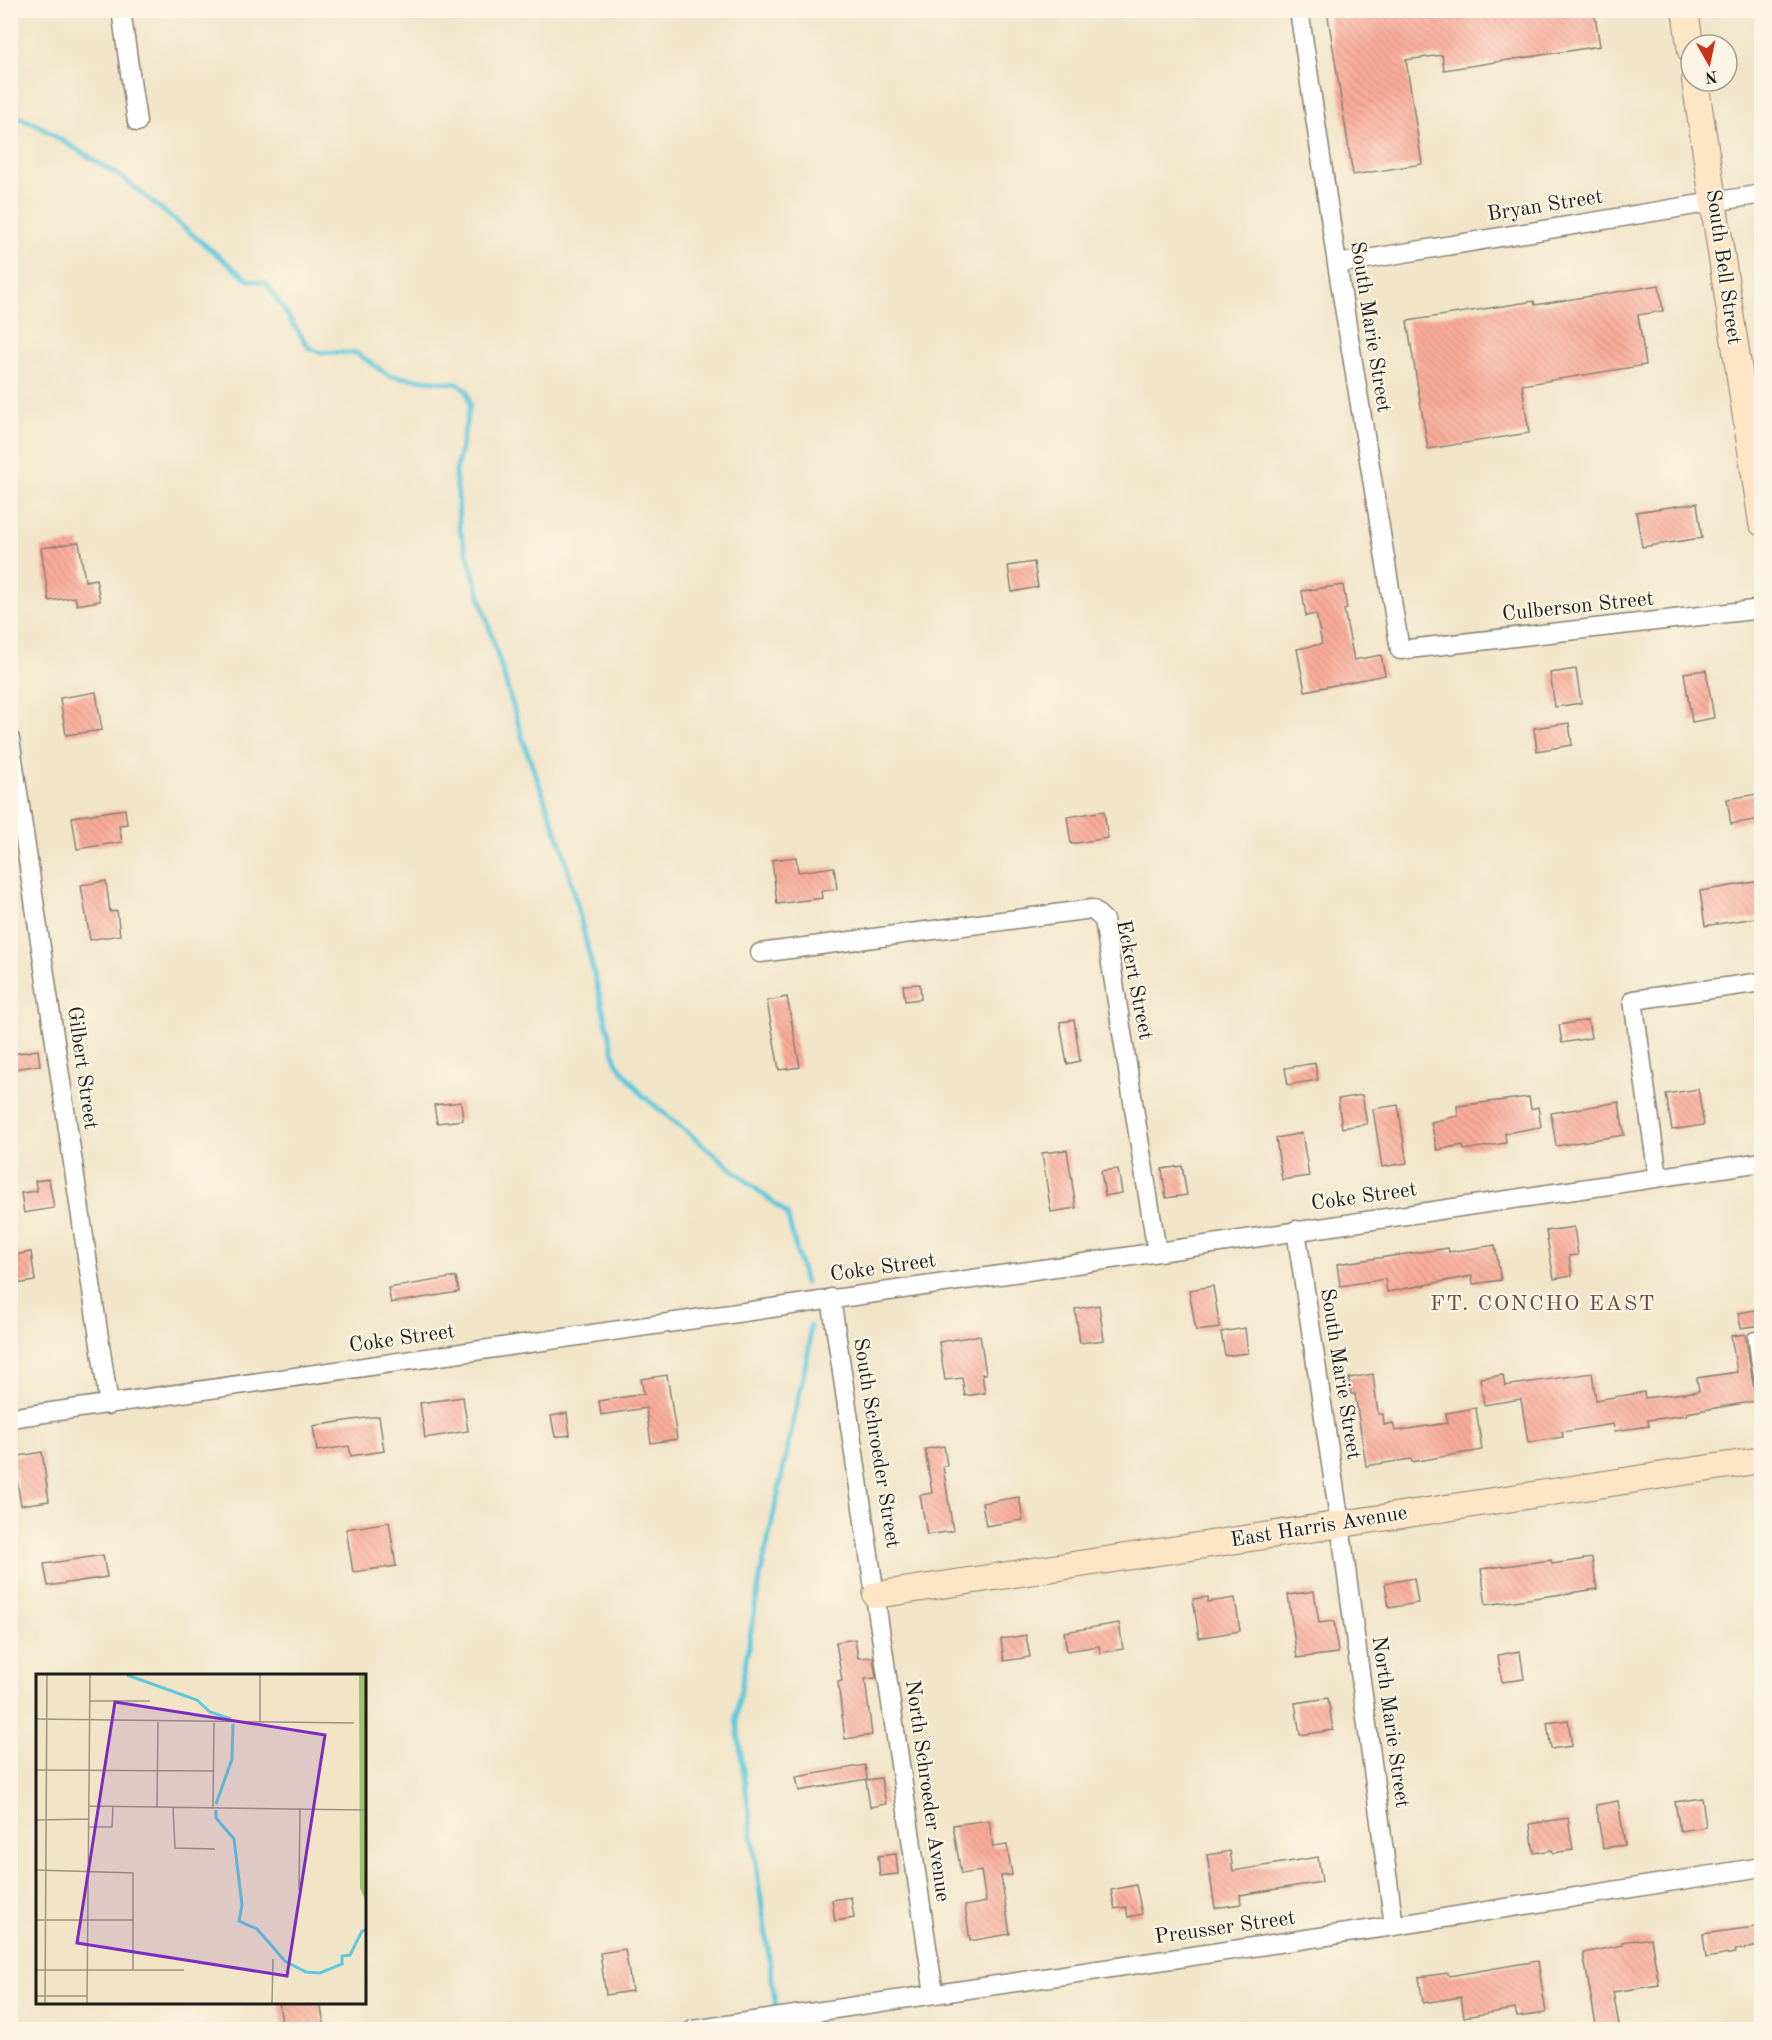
<svg xmlns="http://www.w3.org/2000/svg" width="1772" height="2040" font-family="'Old Standard TT',serif">
	<defs>
		<pattern id="building-back-hatch" width="6" height="6" patternUnits="userSpaceOnUse" patternTransform="scale(1.5)"><rect width="6" height="6" fill="#f9ab9a"/><path d="M-1 5l2 2M0 0l6 6M5-1l2 2" fill="none" stroke="#d59384"/></pattern>
	</defs>
	<rect width="100%" height="100%" fill="#fcf5e5"/>
	<filter id="ink" filterUnits="userSpaceOnUse"><feTurbulence type="fractalNoise" baseFrequency=".0167" numOctaves="2"/><feDisplacementMap in="SourceGraphic" scale="12" xChannelSelector="R" yChannelSelector="G"/><feConvolveMatrix kernelMatrix="1 2 1 2 8 2 1 2 1" color-interpolation-filters="sRGB"/></filter>
	<filter id="wash" filterUnits="userSpaceOnUse"><feTurbulence type="fractalNoise" baseFrequency=".008" numOctaves="4" result="noise"/><feDisplacementMap in="SourceGraphic" scale="24" xChannelSelector="R" yChannelSelector="G"/><feGaussianBlur stdDeviation="1.35" result="paint"/><feColorMatrix in="noise" values="0 0 0 0 0 0 0 0 0 0 0 0 0 0 0 0 0 1.4 0 .05"/><feComposite in="paint" operator="in"/></filter>
	<g filter="url(#wash)">
		<rect width="100%" height="100%" fill="#f1e4c7"/>
		<g fill="none" stroke-linecap="round" stroke-linejoin="round">
			<!-- stream -->
			<path stroke="#5fc8db" stroke-width="5" d="M 10,114 L 37,125 L 123,178 L 248,280 L 266,283 L 309,348 L 320,352 L 356,353 L 390,376 L 459,384 L 467,391 L 470,405 L 455,476 L 458,495 L 459,527 L 525,746 L 563,849 L 616,1062 L 642,1095 L 787,1214 L 805,1283
				M 779,2030 L 736,1718 L 761,1573 L 809,1348 L 810,1326"/>
		</g>
		<g id="blocks">
			<!-- building -->
			<path fill="url(#building-back-hatch)" d="M 1327,10 L 1594,10 L 1600,46 L 1444,70 L 1442,55 L 1406,60 L 1422,164 L 1353,175 Z
				M 1659,285 L 1663,311 L 1638,315 L 1646,365 L 1522,385 L 1529,433 L 1428,449 L 1407,321 L 1534,301 L 1535,305 Z
				M 1697,503 L 1702,538 L 1642,547 L 1636,512 Z
				M 79,542 L 85,581 L 96,579 L 100,601 L 77,605 L 75,597 L 49,601 L 41,548 Z
				M 1034,562 L 1038,587 L 1012,592 L 1008,566 Z
				M 1343,585 L 1347,609 L 1344,610 L 1354,660 L 1381,655 L 1385,675 L 1305,691 L 1297,649 L 1322,644 L 1316,614 L 1306,616 L 1302,591 Z
				M 1576,669 L 1581,703 L 1555,707 L 1550,673 Z
				M 1706,670 L 1714,718 L 1692,722 L 1684,673 Z
				M 96,692 L 102,730 L 66,735 L 60,698 Z
				M 1569,723 L 1572,745 L 1537,751 L 1534,728 Z
				M 1758,794 L 1761,819 L 1731,824 L 1727,799 Z
				M 125,809 L 127,824 L 119,825 L 122,842 L 77,849 L 72,817 Z
				M 1104,811 L 1108,838 L 1071,844 L 1067,817 Z
				M 796,857 L 798,872 L 834,867 L 837,889 L 821,891 L 822,898 L 777,904 L 772,860 Z
				M 106,881 L 110,912 L 117,911 L 120,935 L 90,940 L 81,885 Z
				M 1761,881 L 1761,917 L 1705,926 L 1700,891 Z
				M 920,984 L 921,999 L 905,1001 L 903,985 Z
				M 787,997 L 800,1067 L 779,1070 L 767,1001 Z
				M 1074,1020 L 1080,1061 L 1067,1064 L 1060,1022 Z
				M 1588,1020 L 1591,1038 L 1562,1043 L 1559,1025 Z
				M 38,1050 L 40,1065 L 14,1069 L 12,1054 Z
				M 1315,1063 L 1318,1080 L 1288,1085 L 1285,1068 Z
				M 1698,1089 L 1704,1125 L 1672,1130 L 1666,1094 Z
				M 1362,1095 L 1367,1124 L 1342,1128 L 1338,1099 Z
				M 1529,1097 L 1531,1109 L 1538,1107 L 1541,1127 L 1505,1133 L 1506,1143 L 1464,1150 L 1463,1145 L 1437,1150 L 1431,1122 L 1458,1116 L 1457,1106 Z
				M 461,1102 L 463,1120 L 437,1123 L 434,1105 Z
				M 1619,1102 L 1624,1135 L 1556,1146 L 1551,1113 Z
				M 1398,1105 L 1407,1163 L 1382,1167 L 1373,1109 Z
				M 1302,1133 L 1309,1176 L 1282,1180 L 1276,1138 Z
				M 1067,1150 L 1076,1208 L 1051,1212 L 1042,1153 Z
				M 1182,1166 L 1187,1195 L 1166,1198 L 1162,1169 Z
				M 1118,1169 L 1122,1193 L 1105,1196 L 1101,1171 Z
				M 49,1179 L 54,1208 L 24,1213 L 21,1193 L 37,1191 L 35,1181 Z
				M 1574,1227 L 1578,1255 L 1569,1256 L 1572,1276 L 1554,1279 L 1546,1231 Z
				M 1495,1245 L 1501,1280 L 1473,1284 L 1472,1276 L 1387,1292 L 1385,1279 L 1340,1286 L 1337,1264 L 1448,1248 L 1449,1252 Z
				M 31,1252 L 35,1281 L 10,1285 L 10,1256 Z
				M 456,1277 L 459,1292 L 391,1303 L 388,1288 Z
				M 1213,1286 L 1220,1328 L 1196,1331 L 1189,1290 Z
				M 1099,1305 L 1104,1340 L 1080,1343 L 1075,1309 Z
				M 1761,1309 L 1761,1325 L 1741,1328 L 1738,1313 Z
				M 1245,1328 L 1248,1353 L 1225,1356 L 1221,1332 Z
				M 1745,1334 L 1756,1401 L 1687,1413 L 1687,1415 L 1648,1420 L 1649,1426 L 1615,1431 L 1613,1424 L 1562,1432 L 1563,1437 L 1528,1443 L 1521,1399 L 1484,1405 L 1480,1378 L 1503,1375 L 1505,1386 L 1592,1373 L 1596,1400 L 1644,1392 L 1645,1398 L 1699,1391 L 1697,1378 L 1737,1372 L 1731,1336 Z
				M 980,1335 L 986,1374 L 982,1374 L 985,1393 L 965,1396 L 962,1378 L 945,1380 L 939,1342 Z
				M 1373,1374 L 1378,1414 L 1383,1414 L 1384,1425 L 1393,1423 L 1395,1431 L 1447,1423 L 1446,1413 L 1476,1408 L 1482,1450 L 1412,1462 L 1411,1459 L 1366,1466 L 1355,1394 L 1351,1394 L 1349,1378 Z
				M 667,1375 L 677,1439 L 651,1443 L 646,1408 L 601,1415 L 599,1401 L 644,1394 L 641,1379 Z
				M 463,1397 L 468,1431 L 425,1438 L 420,1403 Z
				M 567,1413 L 570,1435 L 555,1437 L 551,1416 Z
				M 379,1416 L 384,1451 L 351,1456 L 349,1446 L 317,1451 L 313,1426 Z
				M 944,1446 L 947,1466 L 943,1466 L 953,1531 L 927,1535 L 920,1495 L 932,1493 L 925,1449 Z
				M 42,1452 L 49,1501 L 21,1505 L 13,1457 Z
				M 1019,1497 L 1023,1520 L 986,1526 L 982,1503 Z
				M 389,1522 L 396,1566 L 353,1572 L 346,1529 Z
				M 103,1555 L 107,1577 L 48,1586 L 44,1564 Z
				M 1592,1558 L 1597,1589 L 1486,1605 L 1481,1569 L 1551,1560 L 1552,1564 Z
				M 1414,1578 L 1418,1603 L 1389,1608 L 1385,1583 Z
				M 1314,1591 L 1319,1623 L 1334,1621 L 1338,1653 L 1297,1658 L 1288,1595 Z
				M 1208,1597 L 1208,1602 L 1235,1598 L 1240,1631 L 1199,1638 L 1193,1599 Z
				M 1119,1623 L 1123,1649 L 1100,1653 L 1099,1646 L 1067,1651 L 1064,1632 Z
				M 1026,1635 L 1030,1657 L 1004,1661 L 1001,1639 Z
				M 855,1639 L 858,1658 L 873,1657 L 876,1678 L 865,1679 L 872,1735 L 845,1739 L 838,1682 L 842,1681 L 836,1642 Z
				M 1520,1651 L 1524,1679 L 1502,1682 L 1498,1655 Z
				M 1328,1698 L 1333,1730 L 1300,1735 L 1295,1703 Z
				M 1568,1720 L 1572,1746 L 1551,1749 L 1547,1723 Z
				M 865,1765 L 867,1779 L 799,1791 L 796,1777 Z
				M 881,1778 L 886,1804 L 870,1807 L 866,1780 Z
				M 1702,1798 L 1706,1827 L 1680,1831 L 1675,1802 Z
				M 1618,1801 L 1625,1845 L 1603,1848 L 1596,1805 Z
				M 1568,1818 L 1573,1850 L 1553,1853 L 1552,1850 L 1534,1853 L 1530,1824 Z
				M 989,1820 L 993,1847 L 1007,1845 L 1012,1875 L 1001,1876 L 1010,1934 L 970,1941 L 965,1906 L 986,1902 L 981,1871 L 961,1874 L 953,1825 Z
				M 1230,1851 L 1233,1871 L 1318,1857 L 1322,1882 L 1240,1895 L 1241,1904 L 1215,1908 L 1207,1855 Z
				M 896,1854 L 898,1874 L 880,1876 L 878,1856 Z
				M 1136,1885 L 1142,1914 L 1128,1917 L 1126,1907 L 1115,1909 L 1111,1890 Z
				M 851,1897 L 854,1918 L 835,1921 L 832,1900 Z
				M 1761,1926 L 1761,1946 L 1735,1950 L 1736,1953 L 1706,1958 L 1703,1934 Z
				M 1651,1938 L 1659,1985 L 1613,1992 L 1620,2030 L 1597,2030 L 1583,1953 L 1623,1945 L 1622,1942 Z
				M 625,1949 L 632,1991 L 606,1995 L 600,1953 Z
				M 1538,1961 L 1546,2013 L 1517,2017 L 1515,2009 L 1464,2017 L 1461,1997 L 1423,2003 L 1419,1977 L 1448,1973 L 1449,1976 Z
				M 279,2002 L 320,2002 L 325,2030 L 283,2030 Z"/>
		</g>
	</g>
	<g filter="url(#ink)">
		<use href="#blocks" fill-opacity="0" stroke="#868072" stroke-width="1.5"/>
		<g fill="none" stroke-linecap="round" stroke-linejoin="round">
			<!-- lane casing -->
			<g stroke="#868072" stroke-width="12">
				<path id="lane" d="M 1762,1360 L 1756,1361 L 1762,1394
					M 1756,1361 L 1753,1337 L 1762,1336"/>
			</g>
			<!-- street casing -->
			<g stroke="#868072" stroke-width="21">
				<path id="street" d="M 121,10 L 137,122
					M 1299,10 L 1337,264 L 1400,650 L 1762,609
					M 1337,264 L 1762,194
					M 10,739 L 109,1405
					M 760,953 L 1092,909 L 1104,920 L 1157,1252
					M 1658,1177 L 1633,1000 L 1762,982
					M 1296,1230 L 1340,1524 L 1394,1926
					M 831,1298 L 934,1994
					M 10,1418 L 1132,1256 L 1762,1162
					M 693,2030 L 1394,1926 L 1762,1867"/>
			</g>
			<!-- secondary casing -->
			<g stroke="#868072" stroke-width="28">
				<path id="secondary" d="M 1685,10 L 1691,51
					M 1695,81 L 1762,523
					M 876,1595 L 1762,1460"/>
			</g>
			<!-- lane -->
			<use href="#lane" stroke="#fff" stroke-width="9"/>
			<!-- street -->
			<use href="#street" stroke="#fff" stroke-width="18"/>
			<!-- secondary -->
			<use href="#secondary" stroke="#fde5c5" stroke-width="26"/>
		</g>
	</g>
	<g text-anchor="middle" dominant-baseline="central" stroke-width="4.5" stroke-linejoin="round" paint-order="stroke">
		<!-- street labels -->
		<g font-size="21" fill="#1c1c1c" stroke="#fcf5e5">
			<text transform="translate(1545 206) rotate(-9)">Bryan Street</text>
			<text transform="translate(1723 267) rotate(82)">South Bell Street</text>
			<text transform="translate(1370 327) rotate(81)">South Marie Street</text>
			<text transform="translate(1578 607) rotate(-6)">Culberson Street</text>
			<text transform="translate(1134 980) rotate(79)">Eckert Street</text>
			<text transform="translate(82 1068) rotate(82)">Gilbert Street</text>
			<text transform="translate(1364 1197) rotate(-8)">Coke Street</text>
			<text transform="translate(883 1268) rotate(-8)">Coke Street</text>
			<text transform="translate(402 1339) rotate(-8)">Coke Street</text>
			<text transform="translate(1340 1374) rotate(81)">South Marie Street</text>
			<text transform="translate(876 1443) rotate(81)">South Schroeder Street</text>
			<text transform="translate(1319 1527) rotate(-9)">East Harris Avenue</text>
			<text transform="translate(1390 1722) rotate(82)">North Marie Street</text>
			<text transform="translate(927 1791) rotate(82)">North Schroeder Avenue</text>
			<text transform="translate(1225 1928) rotate(-8)">Preusser Street</text>
		</g>
		<!-- neighbourhood labels -->
		<g font-size="22" letter-spacing="1.5" fill="#694e48" stroke="#fcf5e5">
			<text x="1543" y="1304">FT. CONCHO EAST</text>
		</g>
	</g>
	<!-- overview -->
	<g transform="translate(36 1674)">
		<rect width="330" height="330" fill="#f1e4c7"/>
		<path d="M 323,1 L 330,1 L 330,228 L 324,214 Z" fill="#9ec26c"/>
		<path fill="none" stroke="#5fc8db" stroke-width="3" d="M 91,1 L 161,26 L 174,38 L 195,45M 180,130 L 196,85 L 197,50M 180,136 L 180,144 L 198,165 L 206,231 L 203,247 L 221,255 L 249,287 L 270,298 L 284,299 L 306,290 L 306,282 L 314,281 L 326,257 L 330,256"/>
		<path fill="none" stroke="#9c9483" stroke-width="1.5" d="M 54,27 L 114,27M 0,45 L 318,49M 224,49 L 224,1M 0,96 L 177,97M 53,132 L 328,136M 121,133 L 122,48M 137,133 L 139,174 L 179,175M 177,133 L 178,49M 0,146 L 53,145M 53,153 L 76,153 L 77,132M 0,196 L 97,199 L 97,295M 263,216 L 264,134M 0,246 L 98,246M 0,296 L 148,296M 0,322 L 51,322M 9,329 L 11,1M 51,329 L 54,1M 236,329 L 237,285"/>
		<path fill="#7b2cbf" fill-opacity="0.15" stroke="#7b2cbf" stroke-width="3" d="M 79,28 L 289,61 L 251,302 L 41,269 Z"/>
		<rect width="330" height="330" fill="none" stroke="#1c1c1c" stroke-width="3"/>
	</g>
	<!-- margin -->
	<rect width="1772" height="2040" fill="none" stroke="#fcf5e5" stroke-width="36"/>
	<!-- north arrow -->
	<g transform="translate(1709 63) rotate(171)"><circle r="28" fill="#fcf5e5" stroke="#a29e95" stroke-width="1.5"/>
	<path d="M0-4.5L10 22L0 15L-10 22Z" fill="#c8321e"/>
	<text y="-9" font-size="16" font-weight="bold" text-anchor="middle" fill="#1c1c1c">N</text>
	</g>
</svg>
